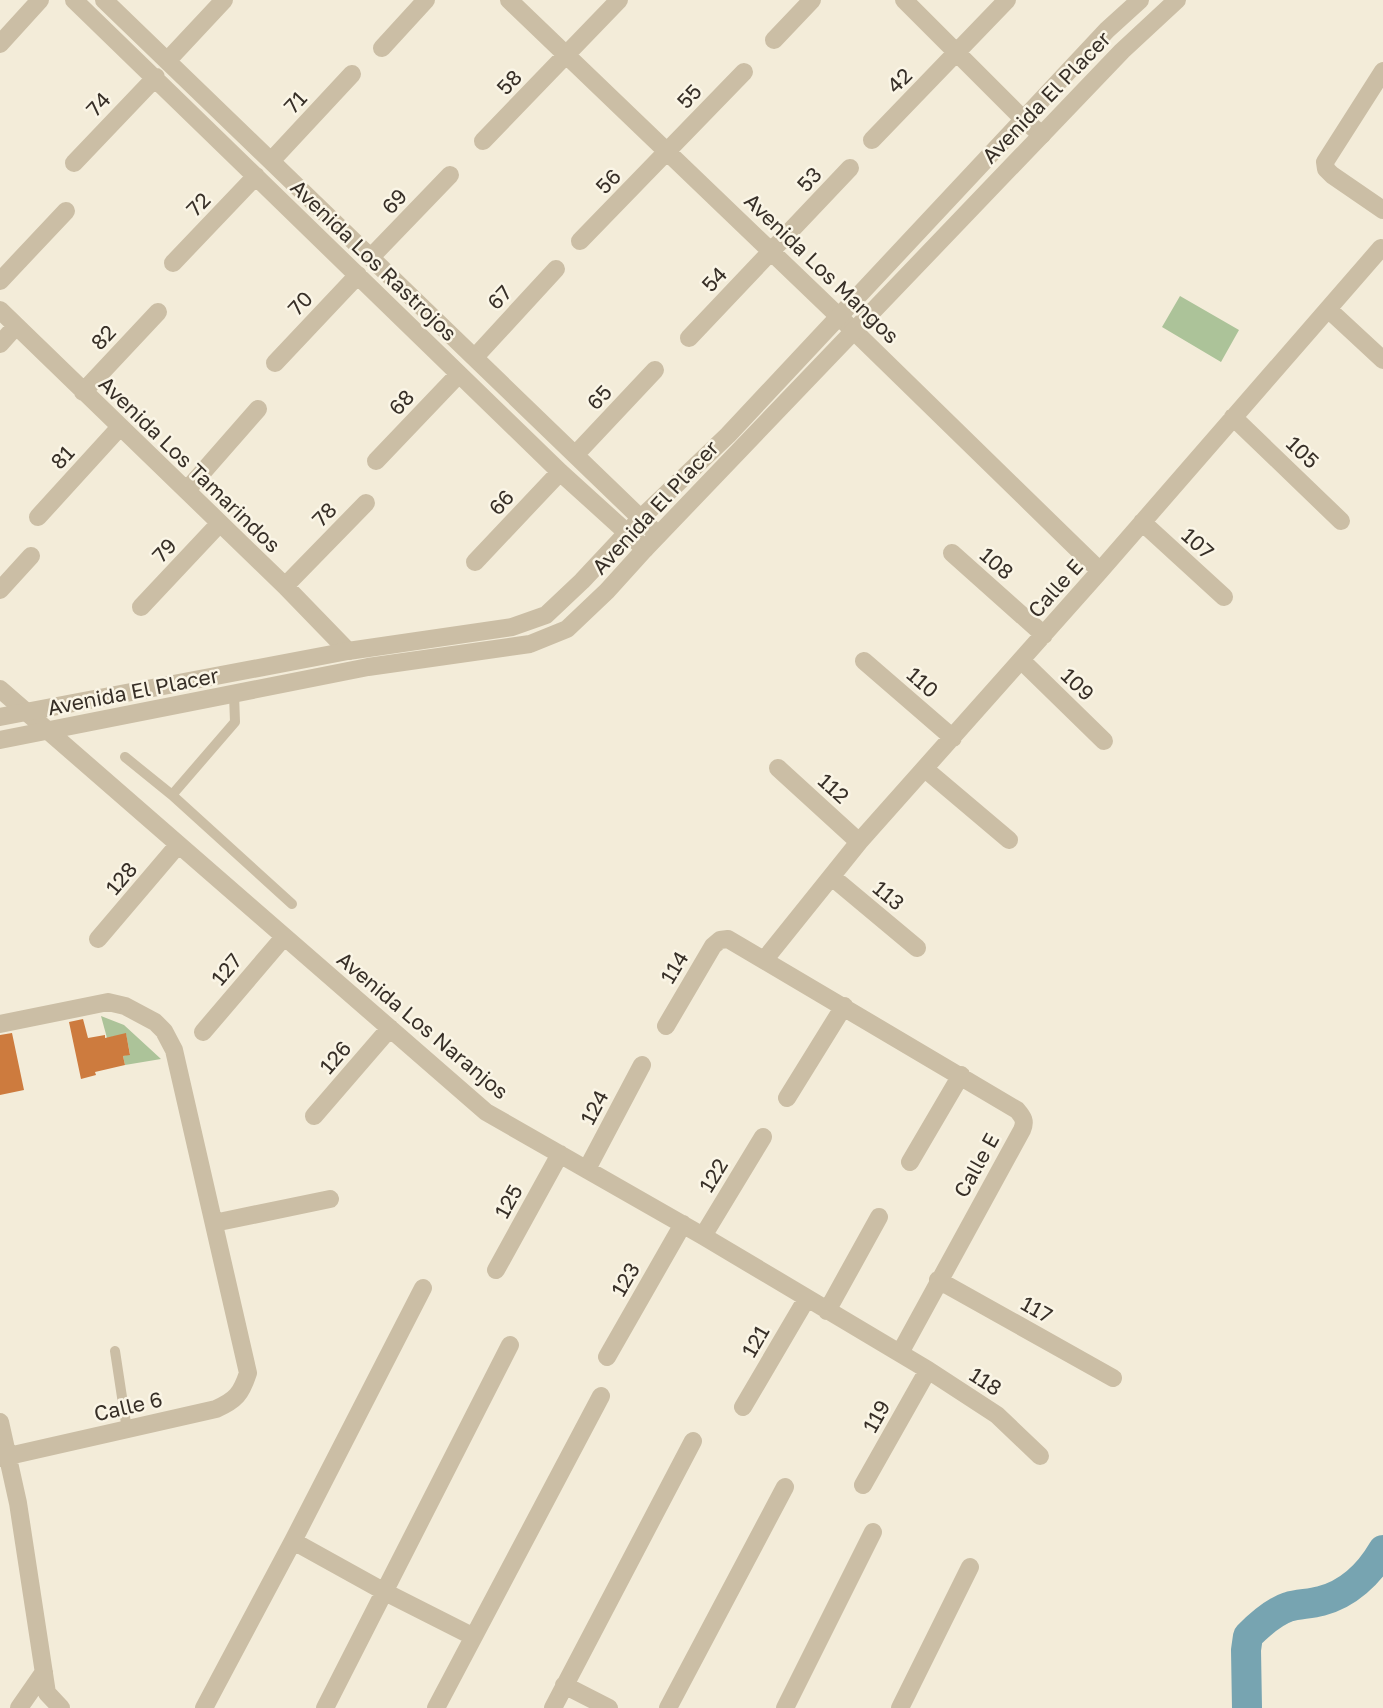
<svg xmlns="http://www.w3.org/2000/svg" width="1383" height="1708" font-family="'Golos Text',sans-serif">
	<rect width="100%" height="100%" fill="#f3ecd9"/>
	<!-- green -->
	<path fill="#acc399" d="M 1180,296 L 1239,330 L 1221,362 L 1162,327 Z
		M 101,1016 L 124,1025 L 161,1059 L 125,1065 L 123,1056 L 130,1054 L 126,1034 L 107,1038 Z"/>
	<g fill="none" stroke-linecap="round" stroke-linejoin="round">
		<!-- river -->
		<path stroke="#77a4b1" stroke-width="30" d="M 1247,1708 L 1246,1650 L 1248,1636 C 1259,1625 1273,1612 1288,1607 C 1298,1604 1310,1604 1321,1601 C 1348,1594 1369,1574 1383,1550"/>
	</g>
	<!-- building -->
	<path fill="#cd7b3e" d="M 83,1019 L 88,1038 L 105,1035 L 105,1038 L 126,1033 L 130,1055 L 123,1056 L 125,1065 L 95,1072 L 96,1075 L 81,1079 L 69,1022 Z
		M 12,1033 L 24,1090 L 0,1095 L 0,1035 Z"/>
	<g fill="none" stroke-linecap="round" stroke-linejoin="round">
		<!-- service -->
		<path stroke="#cbbea5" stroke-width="10" d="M 234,694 L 235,722 L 172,795 L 292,904
			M 125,757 L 172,795
			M 115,1351 L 127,1430"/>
		<!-- minor -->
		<path stroke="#cbbea5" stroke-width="18" d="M 74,0 L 560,472 L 645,549
			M 104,0 L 658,535
			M 509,0 L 854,331 L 1100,571
			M 904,0 L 1023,119 L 1042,135
			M 774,40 L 812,0
			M 0,44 L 40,0
			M 382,48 L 426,0
			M 167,61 L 224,0
			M 1383,71 L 1325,162 L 1326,169 L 1332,175 L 1383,210
			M 872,140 L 1007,0
			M 483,141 L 619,0
			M 271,161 L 352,74
			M 74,163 L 156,77
			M 580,241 L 744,72
			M 371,257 L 450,175
			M 173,263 L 256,176
			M 0,281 L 66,211
			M 1328,309 L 1383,360
			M 0,310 L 285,586 L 348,651
			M 689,338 L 850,168
			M 0,344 L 16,326
			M 475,357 L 556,269
			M 275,363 L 358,275
			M 83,392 L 158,312
			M 1233,417 L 1341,521
			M 576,454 L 655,370
			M 376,461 L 459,374
			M 187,490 L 258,409
			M 38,517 L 120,427
			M 1142,522 L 1224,597
			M 952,553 L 1044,635
			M 475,562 L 560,472
			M 285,586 L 366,503
			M 0,590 L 31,556
			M 141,607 L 219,524
			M 1021,660 L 1104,741
			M 864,661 L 953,738
			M 0,689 L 486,1112 L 703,1236 L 928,1370 L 997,1415 L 1040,1456
			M 778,768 L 859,842
			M 925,769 L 1009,840
			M 832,877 L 917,948
			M 98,939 L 178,845
			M 765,959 L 859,842 L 1100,571 L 1381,248
			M 0,1024 L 108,1002 L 125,1006 L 155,1022 L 164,1031 L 174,1050 L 248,1373 C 241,1394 236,1400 216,1409 L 0,1458
			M 666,1026 L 713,946 L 720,940 L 728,939 L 1017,1110 C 1023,1117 1026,1121 1022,1130 L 900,1353
			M 203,1032 L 284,937
			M 787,1098 L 844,1006
			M 314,1116 L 390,1028
			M 910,1162 L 961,1075
			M 587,1169 L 642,1065
			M 214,1223 L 330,1199
			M 703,1236 L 763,1137
			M 496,1270 L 560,1154
			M 938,1280 L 1113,1378
			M 827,1311 L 879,1217
			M 607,1357 L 683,1224
			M 743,1407 L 807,1298
			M 0,1422 L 18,1503 L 47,1693 L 61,1708
			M 863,1485 L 928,1370
			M 293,1541 L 385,1592 L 472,1636
			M 564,1685 L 609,1708
			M 19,1708 L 44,1672
			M 204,1708 L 293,1541 L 423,1288
			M 325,1708 L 510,1345
			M 436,1708 L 601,1396
			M 553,1708 L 693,1441
			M 668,1708 L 785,1487
			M 785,1708 L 873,1532
			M 900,1708 L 970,1567"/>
		<!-- tertiary -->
		<path stroke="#cbbea5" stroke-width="18" d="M 0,717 L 348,651 L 512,627 L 546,615 L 582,581 L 641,518 L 728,435 L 1107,30 L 1140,0
			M 0,740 L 368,667 L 530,644 L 567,629 L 607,591 L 645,549 L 1122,51 L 1177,0"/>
	</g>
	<g text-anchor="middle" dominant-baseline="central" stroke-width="5" stroke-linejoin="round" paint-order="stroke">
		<!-- street labels -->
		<g font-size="21" fill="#372f27" stroke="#faf5e6">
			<text transform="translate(899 80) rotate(-45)">42</text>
			<text transform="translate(509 82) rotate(-46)">58</text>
			<text transform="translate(689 96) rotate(-47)">55</text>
			<text transform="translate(1046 97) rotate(-46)">Avenida El Placer</text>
			<text transform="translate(295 102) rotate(-47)">71</text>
			<text transform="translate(98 104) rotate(-47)">74</text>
			<text transform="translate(809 179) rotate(-47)">53</text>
			<text transform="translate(608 181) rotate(-45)">56</text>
			<text transform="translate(394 201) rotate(-47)">69</text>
			<text transform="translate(198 204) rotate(-46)">72</text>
			<text transform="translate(374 260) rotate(44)">Avenida Los Rastrojos</text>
			<text transform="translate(822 268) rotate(44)">Avenida Los Mangos</text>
			<text transform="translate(714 279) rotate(-47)">54</text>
			<text transform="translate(499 297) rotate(-47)">67</text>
			<text transform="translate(300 303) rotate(-47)">70</text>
			<text transform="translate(103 337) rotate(-47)">82</text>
			<text transform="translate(599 397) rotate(-47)">65</text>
			<text transform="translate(401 402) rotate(-46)">68</text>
			<text transform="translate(1303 452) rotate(44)">105</text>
			<text transform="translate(62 457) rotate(-47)">81</text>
			<text transform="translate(190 464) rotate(44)">Avenida Los Tamarindos</text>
			<text transform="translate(501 502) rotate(-47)">66</text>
			<text transform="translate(655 507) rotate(-47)">Avenida El Placer</text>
			<text transform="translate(324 514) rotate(-46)">78</text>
			<text transform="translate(1198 543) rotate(42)">107</text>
			<text transform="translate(164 550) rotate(-47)">79</text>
			<text transform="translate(997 563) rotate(41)">108</text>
			<text transform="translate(1055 588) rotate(-48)">Calle E</text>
			<text transform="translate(923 682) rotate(41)">110</text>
			<text transform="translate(1078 684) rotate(44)">109</text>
			<text transform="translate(133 691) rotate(-11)">Avenida El Placer</text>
			<text transform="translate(834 788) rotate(42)">112</text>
			<text transform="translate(121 878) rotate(-50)">128</text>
			<text transform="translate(889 895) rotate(40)">113</text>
			<text transform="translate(674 967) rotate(-59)">114</text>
			<text transform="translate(226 969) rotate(-50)">127</text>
			<text transform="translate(423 1025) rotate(40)">Avenida Los Naranjos</text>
			<text transform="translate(335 1057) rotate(-49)">126</text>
			<text transform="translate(594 1107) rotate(-62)">124</text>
			<text transform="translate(976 1165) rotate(-61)">Calle E</text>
			<text transform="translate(713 1175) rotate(-59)">122</text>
			<text transform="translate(508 1201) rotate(-61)">125</text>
			<text transform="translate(625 1279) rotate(-60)">123</text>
			<text transform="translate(1037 1309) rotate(29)">117</text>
			<text transform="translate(755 1341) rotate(-60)">121</text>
			<text transform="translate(986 1381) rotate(33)">118</text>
			<text transform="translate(128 1406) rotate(-13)">Calle 6</text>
			<text transform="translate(876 1416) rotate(-61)">119</text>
		</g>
	</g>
</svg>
